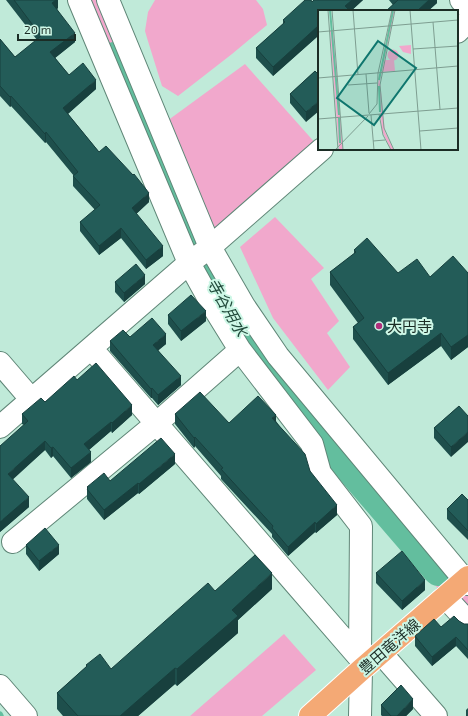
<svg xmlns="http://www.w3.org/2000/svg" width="468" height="716" font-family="'Exo 2','Noto Sans JP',sans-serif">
	<rect width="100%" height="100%" fill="#c0ead9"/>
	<!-- green -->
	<path fill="#f1a8cc" d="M 79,0 L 108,0 L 250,315 L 468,583 L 468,620 L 445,597 L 316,440 L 207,286 Z
		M 155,0 L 256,0 L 263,9 L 267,25 L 232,54 L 178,96 L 162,86 L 147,38 L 145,31 L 148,12 Z
		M 245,64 L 317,145 L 213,235 L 167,121 Z
		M 275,217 L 324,268 L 311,279 L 339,321 L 327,333 L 350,367 L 328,390 L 273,318 L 240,247 Z
		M 284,634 L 316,670 L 262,716 L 190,716 Z"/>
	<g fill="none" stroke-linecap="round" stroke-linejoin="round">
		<!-- stream -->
		<path stroke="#63be9e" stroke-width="5.5" d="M 0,714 L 1,716"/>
		<!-- river -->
		<path stroke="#63be9e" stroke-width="34" d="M 115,59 L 186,225 L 218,295 L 242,335 L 291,397 L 439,569"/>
		<!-- minor casing -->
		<g stroke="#5f8677" stroke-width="24">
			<path id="minor" d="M 79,0 L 189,263 L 214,308 L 240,350 L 312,444 L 320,473 L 361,526 L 360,658
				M 108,0 L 210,247 L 244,306 L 278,356 L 468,584
				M 461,0 L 468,8
				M 457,32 L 468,22
				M 91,348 L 364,663
				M 0,363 L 31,399
				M 0,427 L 189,263 L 209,248 L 322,149
				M 13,542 L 157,423 L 240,350
				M 445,597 L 468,622
				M 381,653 L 436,716
				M 0,686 L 26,716
				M 360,716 L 361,670"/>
		</g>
		<!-- major casing -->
		<g stroke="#fff" stroke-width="24">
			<path id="major" d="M 310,716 L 361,670 L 468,577"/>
		</g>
		<!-- minor -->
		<use href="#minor" stroke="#fff" stroke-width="22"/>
		<!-- major -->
		<use href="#major" stroke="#f4a975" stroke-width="22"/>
	</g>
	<!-- wall -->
	<path fill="#1e4f4c" d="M 6,0 L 58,0 L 58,8 L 57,9 L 75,42 L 55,58 L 69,75 L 96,89 L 68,114 L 99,152 L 149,202 L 136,214 L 163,256 L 146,269 L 121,238 L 99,255 L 80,231 L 80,222 L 95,210 L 73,186 L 73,176 L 74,176 L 46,142 L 45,143 L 11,106 L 10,107 L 0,96 L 0,39 L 15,57 L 37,40 Z
		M 314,0 L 363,0 L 351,11 L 319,11 L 319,37 L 318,36 L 273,76 L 256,58 L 256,48 L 283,24 L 283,20 Z
		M 389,0 L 437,0 L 437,3 L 428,11 L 386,11 L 393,5 Z
		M 315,71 L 306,122 L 290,103 L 290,94 Z
		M 354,250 L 398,273 L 430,277 L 468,273 L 468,347 L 451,360 L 441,346 L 388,385 L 353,339 L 353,327 L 358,323 L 330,285 L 330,272 L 354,254 Z
		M 115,282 L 145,284 L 124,302 L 115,292 Z
		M 168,315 L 206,321 L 181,341 L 168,324 Z
		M 130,337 L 166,344 L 158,350 L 181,385 L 158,405 L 152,398 L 151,398 L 110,351 L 110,341 Z
		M 77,380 L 132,415 L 112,433 L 111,431 L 89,450 L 91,462 L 71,478 L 53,456 L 51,458 L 45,450 L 12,479 L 29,507 L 0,532 L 24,425 L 22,424 L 22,414 L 45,402 Z
		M 459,406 L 451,457 L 434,438 L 434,428 Z
		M 175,414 L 229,423 L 276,421 L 310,471 L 337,515 L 316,533 L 315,532 L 288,556 L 272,537 L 272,534 L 221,479 L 221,476 L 195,446 L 194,448 L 175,424 Z
		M 175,464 L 139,494 L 138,493 L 104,520 L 87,499 L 87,487 Z
		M 468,500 L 468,540 L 447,519 L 447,509 Z
		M 26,545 L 59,554 L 39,571 L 26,554 Z
		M 376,573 L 425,590 L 402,610 L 376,583 Z
		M 272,589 L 238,620 L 238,633 L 177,686 L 175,684 L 138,716 L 63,716 L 57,709 L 57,693 L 86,667 L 86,665 L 111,669 L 215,591 Z
		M 459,621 L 464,624 L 468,624 L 468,659 L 456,646 L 432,666 L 415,646 L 415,636 Z
		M 381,705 L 413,709 L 406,716 L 382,716 L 381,715 Z
		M 468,708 L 468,716 L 466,716 L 466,710 Z"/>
	<!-- shaded-wall -->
	<path fill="#18403e" d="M 56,0 L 58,0 L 58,8 L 52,13 L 52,3 Z
		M 352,0 L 363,0 L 351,11 L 345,11 L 345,6 Z
		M 429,0 L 437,0 L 437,3 L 428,11 L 417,11 Z
		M 318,26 L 318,36 L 273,76 L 273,67 Z
		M 75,33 L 75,42 L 50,62 L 50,52 Z
		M 96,80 L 96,89 L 63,118 L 63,108 Z
		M 11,96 L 11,106 L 10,107 L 10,97 Z
		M 319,101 L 319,111 L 306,122 L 306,112 Z
		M 46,132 L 46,142 L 45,143 L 45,134 Z
		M 149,193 L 149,202 L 132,218 L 132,208 Z
		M 121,228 L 121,238 L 99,255 L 99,246 Z
		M 163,246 L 163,256 L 146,269 L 146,260 Z
		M 145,275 L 145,284 L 124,302 L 124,293 Z
		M 206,311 L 206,321 L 181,341 L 181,331 Z
		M 441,333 L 441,346 L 388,385 L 388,373 Z
		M 166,334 L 166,344 L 153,355 L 153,345 Z
		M 468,335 L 468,347 L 451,360 L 451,347 Z
		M 181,376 L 181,385 L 158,405 L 158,395 Z
		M 152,388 L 152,398 L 151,398 L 151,389 Z
		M 132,405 L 132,415 L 112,433 L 112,423 Z
		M 276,415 L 276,424 L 272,418 Z
		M 111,422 L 111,431 L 84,454 L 84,444 Z
		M 468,432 L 468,442 L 451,457 L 451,447 Z
		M 195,437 L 195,446 L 194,448 L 194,438 Z
		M 45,441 L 45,450 L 8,484 L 8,474 Z
		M 53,447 L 53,456 L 51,458 L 51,448 Z
		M 91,452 L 91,462 L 71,478 L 71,468 Z
		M 175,454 L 175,464 L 139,494 L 139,484 Z
		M 138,483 L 138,493 L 104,520 L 104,510 Z
		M 29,497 L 29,507 L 0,532 L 0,522 Z
		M 337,505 L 337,515 L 316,533 L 316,524 Z
		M 315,522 L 315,532 L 288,556 L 288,547 Z
		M 59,545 L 59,554 L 39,571 L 39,561 Z
		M 272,573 L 272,589 L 238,620 L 238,633 L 177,686 L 177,669 L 232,610 Z
		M 425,580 L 425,590 L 402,610 L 402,601 Z
		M 456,637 L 456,646 L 432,666 L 432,657 Z
		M 175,668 L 175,684 L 138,716 L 120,716 Z
		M 413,699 L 413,709 L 406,716 L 397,716 Z"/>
	<!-- building -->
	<path fill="#235c58" stroke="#18403e" d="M 14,0 L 56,0 L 52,3 L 75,33 L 50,52 L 69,75 L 83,63 L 96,80 L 63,108 L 99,152 L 106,146 L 133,175 L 134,174 L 149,193 L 132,208 L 163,246 L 146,260 L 121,228 L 99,246 L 80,222 L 100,205 L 73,176 L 78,172 L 46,132 L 45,134 L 11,96 L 10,97 L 0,86 L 0,39 L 15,57 L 41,36 Z
		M 305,0 L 311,0 L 312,2 L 314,0 L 352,0 L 345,6 L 350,11 L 319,11 L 319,28 L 318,26 L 273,67 L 256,48 L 285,22 L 283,20 Z
		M 397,0 L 429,0 L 417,11 L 386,11 L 398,0 Z
		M 315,71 L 319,75 L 319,101 L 306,112 L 290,94 Z
		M 367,238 L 398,273 L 417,259 L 430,277 L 453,256 L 468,273 L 468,335 L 451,347 L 441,333 L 388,373 L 353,327 L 364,318 L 330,272 L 356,252 L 354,250 Z
		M 136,264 L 145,275 L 124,293 L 115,282 Z
		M 191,295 L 206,311 L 181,331 L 168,315 Z
		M 152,318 L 166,334 L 153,345 L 181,376 L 158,395 L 152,388 L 151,389 L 110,341 L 123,330 L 130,337 Z
		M 96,363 L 132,405 L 112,423 L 111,422 L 84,444 L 91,452 L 71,468 L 53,447 L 51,448 L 45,441 L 8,474 L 29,497 L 0,522 L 0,446 L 28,421 L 22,414 L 41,398 L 45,402 L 74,376 L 77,380 Z
		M 200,392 L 229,423 L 258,396 L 276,415 L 272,418 L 305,454 L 310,471 L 337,505 L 316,524 L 315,522 L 288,547 L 272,528 L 273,526 L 221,469 L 223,468 L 195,437 L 194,438 L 175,414 Z
		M 459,406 L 468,416 L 468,432 L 451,447 L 434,428 Z
		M 161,438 L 175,454 L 139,484 L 138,483 L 104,510 L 87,489 L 88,488 L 87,487 L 104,473 L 110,481 Z
		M 462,494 L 468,500 L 468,531 L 447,509 Z
		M 45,528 L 59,545 L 39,561 L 26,545 Z
		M 402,551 L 425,580 L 402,601 L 376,573 Z
		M 255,555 L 272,573 L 232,610 L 238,616 L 177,669 L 175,668 L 120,716 L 78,716 L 57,693 L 87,666 L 86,665 L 100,654 L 111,669 L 208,583 L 215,591 Z
		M 454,616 L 459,621 L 464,624 L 468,624 L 468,650 L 456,637 L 432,657 L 415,636 L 434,619 L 441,627 Z
		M 401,685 L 413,699 L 397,716 L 391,716 L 381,705 Z"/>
	<!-- markers -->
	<circle fill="#ae2e7b" stroke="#cdf7e6" stroke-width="1.5" cx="379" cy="326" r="4"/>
	<g text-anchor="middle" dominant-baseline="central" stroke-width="4" stroke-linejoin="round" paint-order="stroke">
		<!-- poi labels -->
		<g font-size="15" fill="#1b2c25" stroke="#cdf7e6" text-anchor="start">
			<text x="387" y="326">大円寺</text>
		</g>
		<!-- street labels -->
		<g font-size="15" fill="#1b2c25" stroke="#cdf7e6">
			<text transform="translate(389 646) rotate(-41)">豊田竜洋線</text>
		</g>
		<!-- water labels -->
		<g font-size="16" font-style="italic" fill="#224b3c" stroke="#cdf7e6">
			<text transform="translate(228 307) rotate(60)">寺谷用水</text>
		</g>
	</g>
	<!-- overview -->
	<g transform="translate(318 10)">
		<rect width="140" height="140" fill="#c0ead9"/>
		<path d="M 74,0 L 77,0 L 62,71 L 67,122 L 76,140 L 73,140 L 64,121 L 60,74 ZM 12,21 L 15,21 L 25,140 L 21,140 ZM 93,35 L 93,44 L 85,42 L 81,36 ZM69.5 45a5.5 5.5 0 1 1 11 0a5.5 5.5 0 1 1-11 0ZM 67,50 L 76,50 L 77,61 L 64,62 Z" fill="#f1a8cc"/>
		<path fill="none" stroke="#63be9e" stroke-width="2" d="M 12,0 L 21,105M 61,70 L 75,1M 61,76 L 62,102M 21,108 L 22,133"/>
		<path fill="none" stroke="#7e9e91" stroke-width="1" d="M 10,0 L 20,140M 14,0 L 25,140M 35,0 L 40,65M 92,0 L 103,140M 115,12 L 122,99M 0,22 L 140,10M 95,39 L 140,36M 48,64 L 51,103M 0,68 L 140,56M 30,75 L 59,73M 51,104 L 59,94 L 60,63 L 74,0M 61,104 L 65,125 L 73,140M 53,105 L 56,140M 0,109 L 140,98M 102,121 L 140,118M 55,131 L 67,130M 17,140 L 50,106M 76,140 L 66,118 L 62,75 L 77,0"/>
		<path fill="#0f766e" fill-opacity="0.15" stroke="#0f766e" stroke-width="2" d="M 60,31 L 98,58 L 56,115 L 19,88 Z"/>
		<rect width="140" height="140" fill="none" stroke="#1b2c25" stroke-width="2"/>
	</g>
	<!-- scale -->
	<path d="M18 34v6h57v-6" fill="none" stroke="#1b2c25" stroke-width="2"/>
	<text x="24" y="34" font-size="12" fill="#1b2c25" stroke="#cdf7e6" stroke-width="3" paint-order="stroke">20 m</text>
</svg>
